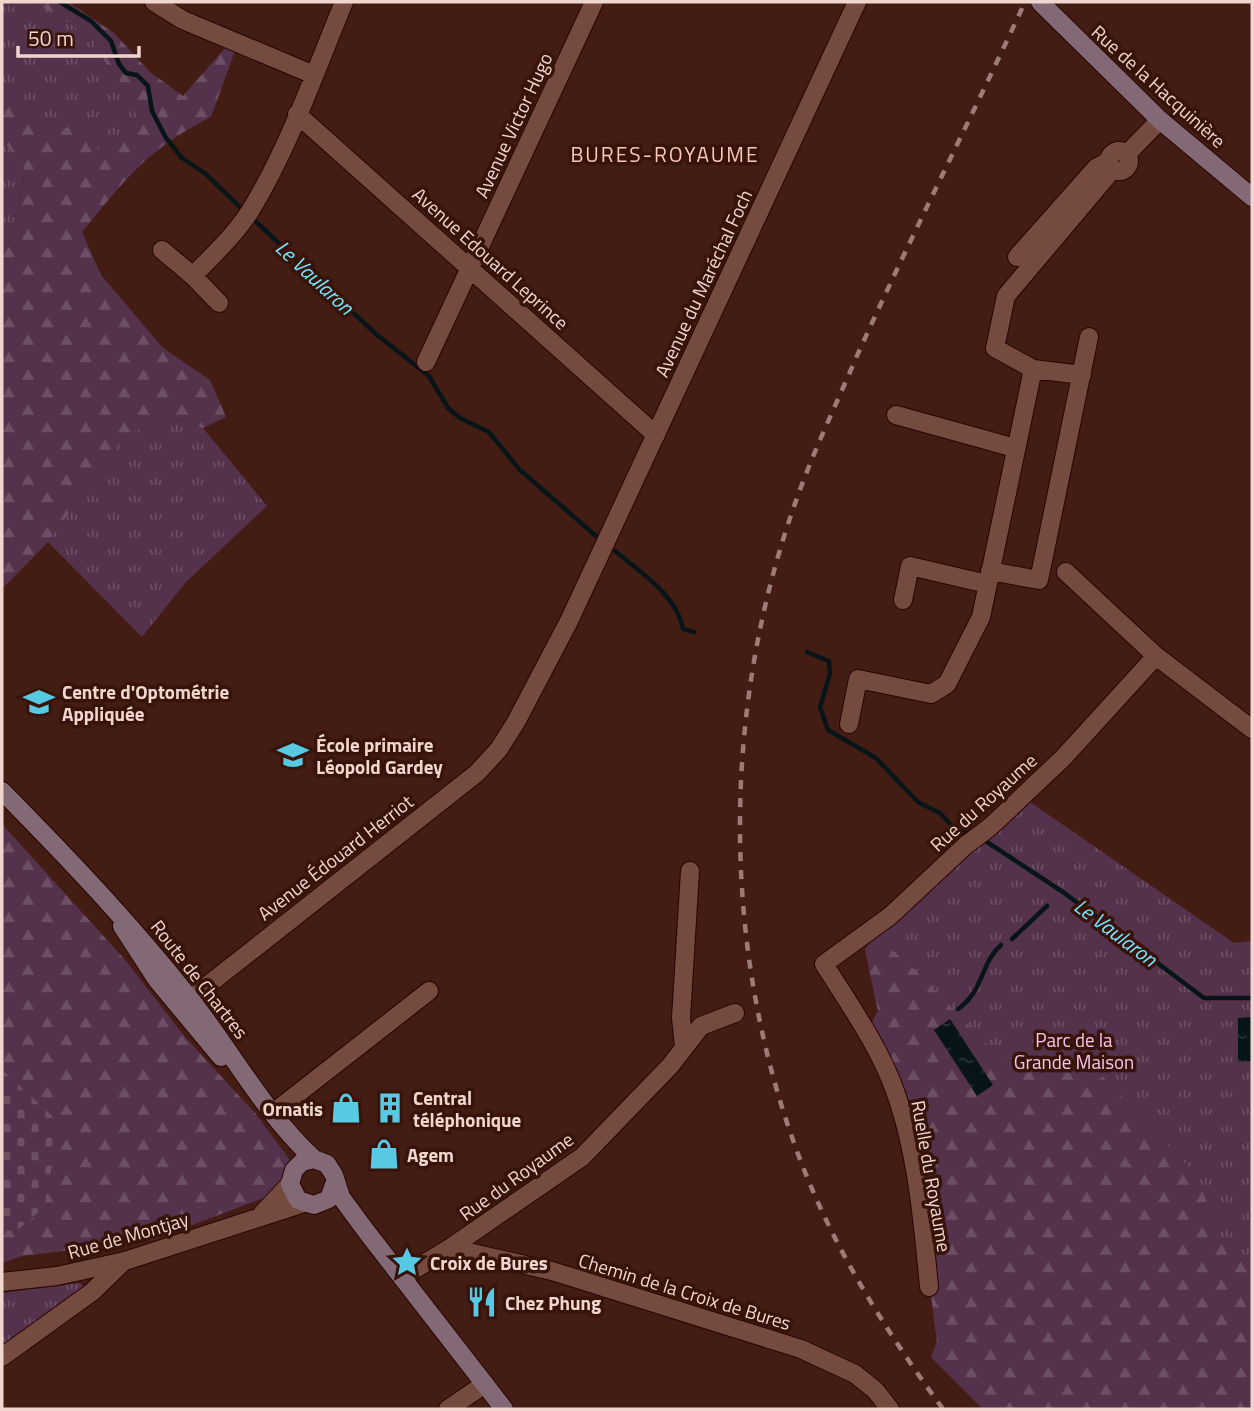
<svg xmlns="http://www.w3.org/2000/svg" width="1254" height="1411" font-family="'Titillium Web',sans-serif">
	<defs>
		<pattern id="grass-tufts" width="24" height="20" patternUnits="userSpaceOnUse" patternTransform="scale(1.75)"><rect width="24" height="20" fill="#54324c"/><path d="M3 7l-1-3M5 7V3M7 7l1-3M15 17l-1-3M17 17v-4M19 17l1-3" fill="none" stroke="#6d4f65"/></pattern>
		<pattern id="forest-firs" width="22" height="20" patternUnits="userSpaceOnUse" patternTransform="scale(1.75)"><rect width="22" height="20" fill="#54324c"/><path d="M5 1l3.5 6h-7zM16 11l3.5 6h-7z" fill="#6d4f65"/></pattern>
		<pattern id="cemetery-stones" width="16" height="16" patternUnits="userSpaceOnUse" patternTransform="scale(1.75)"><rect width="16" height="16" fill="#54324c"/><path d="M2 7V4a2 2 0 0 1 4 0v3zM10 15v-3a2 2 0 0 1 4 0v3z" fill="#6d4f65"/></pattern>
		<pattern id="water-ripples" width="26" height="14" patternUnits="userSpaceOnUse" patternTransform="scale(1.75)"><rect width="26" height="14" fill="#071518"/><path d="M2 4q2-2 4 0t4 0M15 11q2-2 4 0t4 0" fill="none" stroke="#2b3639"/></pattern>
	</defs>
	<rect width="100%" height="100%" fill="#431d14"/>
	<!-- grass -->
	<path fill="url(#grass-tufts)" d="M 2,2 L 33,2 L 91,36 L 105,62 L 127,91 L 137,116 L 106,153 L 98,153 L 93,130 L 56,134 L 29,112 L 19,97 L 6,144 L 25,170 L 10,242 L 2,245 Z
		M 167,417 L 203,428 L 267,506 L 186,582 L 142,637 L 48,542 L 124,436 Z
		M 1030,802 L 1234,943 L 1252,941 L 1252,1409 L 983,1409 L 931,1357 L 937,1342 L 911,1135 L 870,1026 L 878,1011 L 865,949 L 878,932 L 985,834 L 997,834 Z
		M 80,1283 L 85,1288 L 11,1345 L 2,1343 L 2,1293 Z"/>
	<!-- forest -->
	<path fill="url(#forest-firs)" d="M 33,2 L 68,2 L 114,33 L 150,72 L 183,96 L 226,47 L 236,48 L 211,117 C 146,150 127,178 82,232 L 101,275 L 163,348 L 210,380 L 226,417 L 203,428 L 167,417 L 125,436 L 48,542 L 2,589 L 2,245 L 10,242 L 25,171 L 6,144 L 3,113 L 20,96 L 29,112 L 56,134 L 84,117 L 93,130 L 98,153 L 106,153 L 137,116 L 127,91 L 105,62 L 91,36 Z
		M 2,824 L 127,962 L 184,1036 L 255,1113 L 290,1160 L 274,1194 L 153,1240 L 22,1256 L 2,1263 Z
		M 889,948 L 914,969 L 1004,1062 L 1103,1077 L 1196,1175 L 1233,1269 L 1252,1251 L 1252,1409 L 983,1409 L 931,1357 L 937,1342 L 911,1135 L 870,1026 L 878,1011 L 865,949 Z"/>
	<!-- cemetery -->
	<path fill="url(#cemetery-stones)" d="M 2,1070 L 58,1121 L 46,1206 L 20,1228 L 2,1232 Z"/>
	<!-- water -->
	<path fill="url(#water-ripples)" d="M 1252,1017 L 1252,1061 L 1238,1062 L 1238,1018 Z
		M 950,1019 L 993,1085 L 977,1096 L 934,1030 Z"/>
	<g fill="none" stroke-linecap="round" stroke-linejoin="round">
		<!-- stream -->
		<path stroke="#071518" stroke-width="4.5" d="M 60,2 L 91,21 L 111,41 L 119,64 L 126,73 L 137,75 L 148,86 L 152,111 L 166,138 L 182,158 L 206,174 L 245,212
			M 252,218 L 376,334 L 429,376 L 448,408 L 460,418 L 489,432 L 519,469 L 596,536
			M 615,551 C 640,572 677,595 683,629 L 694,632
			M 807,652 L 829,661 L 830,674 L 820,707 L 828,730 L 876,758 L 918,802 L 940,813 L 950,824 L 969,834
			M 987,842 L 1063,892 L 1204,998 L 1252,998
			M 1012,939 L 1047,906
			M 958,1009 C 984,991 981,962 1001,945"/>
		<!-- street casing -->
		<g stroke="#270501" stroke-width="20">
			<path id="street" d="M 154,2 L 183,20 L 314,75
				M 297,114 L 656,435
				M1109 161a10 10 0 1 1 20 0a10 10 0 1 1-20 0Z
				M 1126,155 L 1160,120
				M 162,250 L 193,276 C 213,255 237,233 252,208 C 290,145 316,69 344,2
				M 1017,257 L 1096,168 L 1109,161
				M 193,276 L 219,303
				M 426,362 L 594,2
				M 1033,369 L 1082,375
				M 896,415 L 1015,448
				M 990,571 L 1039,580 L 1089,337
				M 1066,572 L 1156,656 L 1252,729
				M 903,600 L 910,566 L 987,584
				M 849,724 L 858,679 L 931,694 L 947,684 L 981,617 L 1033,369 L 995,348 L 1006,296 L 1113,169
				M 180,1007 L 477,773 L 499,749 L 516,722 L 569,621 L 857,2
				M 684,1046 L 681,1018 L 690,871
				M 273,1113 L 429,991
				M 262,1214 L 290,1184
				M 450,1248 L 552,1271 L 801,1349 L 855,1374 L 875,1390 L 890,1409
				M 402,1277 L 450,1248 L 582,1157 L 670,1066 L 701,1026 L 735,1013
				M 2,1282 L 57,1276 L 125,1261 L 304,1203
				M 929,1287 C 923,1223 917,1152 895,1091 C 879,1046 849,1004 824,964 L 890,916 L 966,845 L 990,827 L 1063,758 L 1156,656
				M 2,1357 L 92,1292 L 122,1263
				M 448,1409 L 485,1384"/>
		</g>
		<!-- secondary casing -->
		<g stroke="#270501" stroke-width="20">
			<path id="secondary" d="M 1040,2 L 1160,120 L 1252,197
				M 2,791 C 68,858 132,925 191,1000 C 232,1052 265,1114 314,1159
				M 122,926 L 157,980 L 221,1057
				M 335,1182 L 329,1199 L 314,1205 L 298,1200 L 290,1184 L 294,1170 L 302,1162 L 314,1159 L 327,1164 L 334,1175 L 341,1197 L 366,1231 L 504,1409"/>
		</g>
		<!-- street -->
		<use href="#street" stroke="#754b40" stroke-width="18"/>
		<!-- secondary -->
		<use href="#secondary" stroke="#836975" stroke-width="18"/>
		<!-- rail -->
		<path stroke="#9c7c74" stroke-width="4.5" stroke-dasharray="9 9" stroke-linecap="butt" d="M 943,1409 C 888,1334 837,1254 803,1167 C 720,955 720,711 797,498 C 814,450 836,405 856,358 C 910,238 970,121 1025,2"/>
	</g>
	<!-- icons -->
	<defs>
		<g id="university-bare" transform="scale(2.415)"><path d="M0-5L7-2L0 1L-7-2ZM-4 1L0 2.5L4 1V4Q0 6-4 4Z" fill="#57c9e3" stroke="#37130a" stroke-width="2.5" paint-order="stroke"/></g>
		<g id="school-bare" transform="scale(2.415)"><path d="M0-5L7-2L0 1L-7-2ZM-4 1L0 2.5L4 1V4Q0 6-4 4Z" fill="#57c9e3" stroke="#37130a" stroke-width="2.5" paint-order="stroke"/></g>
		<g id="shop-bare" transform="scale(2.415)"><path d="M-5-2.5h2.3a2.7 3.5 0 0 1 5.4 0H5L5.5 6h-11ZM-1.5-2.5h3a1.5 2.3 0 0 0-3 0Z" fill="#57c9e3" stroke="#37130a" stroke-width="2.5" paint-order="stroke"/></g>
		<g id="building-bare" transform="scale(2.415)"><path d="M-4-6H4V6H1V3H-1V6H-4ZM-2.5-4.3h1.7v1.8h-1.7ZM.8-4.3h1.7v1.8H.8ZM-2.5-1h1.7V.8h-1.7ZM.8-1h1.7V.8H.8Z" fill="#57c9e3" stroke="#37130a" stroke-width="2.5" paint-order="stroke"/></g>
		<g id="sight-bare" transform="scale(2.415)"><path d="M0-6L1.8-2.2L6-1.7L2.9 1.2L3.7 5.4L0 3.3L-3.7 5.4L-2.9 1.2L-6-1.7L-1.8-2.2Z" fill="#57c9e3" stroke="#37130a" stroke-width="2.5" paint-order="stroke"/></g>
		<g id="restaurant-bare" transform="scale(2.415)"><path d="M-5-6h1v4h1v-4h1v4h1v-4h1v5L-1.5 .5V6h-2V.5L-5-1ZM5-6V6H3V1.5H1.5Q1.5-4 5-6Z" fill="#57c9e3" stroke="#37130a" stroke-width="2.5" paint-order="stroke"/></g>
	</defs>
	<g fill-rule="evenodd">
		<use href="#university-bare" x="39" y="702"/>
		<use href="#school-bare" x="293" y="755"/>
		<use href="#shop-bare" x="346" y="1108"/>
		<use href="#building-bare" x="390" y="1108"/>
		<use href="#shop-bare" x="384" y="1154"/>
		<use href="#sight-bare" x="407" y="1262"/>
		<use href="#restaurant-bare" x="482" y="1302"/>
	</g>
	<g text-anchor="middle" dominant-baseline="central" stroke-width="7" stroke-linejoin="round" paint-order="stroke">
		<!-- street labels -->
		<g font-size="19" fill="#f0d6cf" stroke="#37130a">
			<text transform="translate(1159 86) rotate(42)">Rue de la Hacquinière</text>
			<text transform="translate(513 125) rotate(-65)">Avenue Victor Hugo</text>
			<text transform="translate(491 258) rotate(42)">Avenue Edouard Leprince</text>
			<text transform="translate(703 283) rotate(-65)">Avenue du Maréchal Foch</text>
			<text transform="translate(983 802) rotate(-42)">Rue du Royaume</text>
			<text transform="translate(335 857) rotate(-38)">Avenue Édouard Herriot</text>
			<text transform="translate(200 979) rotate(52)">Route de Chartres</text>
			<text transform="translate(516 1176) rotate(-36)">Rue du Royaume</text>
			<text transform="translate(932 1176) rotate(80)">Ruelle du Royaume</text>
			<text transform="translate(128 1235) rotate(-16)">Rue de Montjay</text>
			<text transform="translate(685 1291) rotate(17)">Chemin de la Croix de Bures</text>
		</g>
		<!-- poi labels -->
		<g font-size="19" font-weight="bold" fill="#f0d6cf" stroke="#37130a" text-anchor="start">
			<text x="62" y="691">Centre d'Optométrie<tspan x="62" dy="22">Appliquée</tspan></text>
			<text x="316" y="744">École primaire<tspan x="316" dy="22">Léopold Gardey</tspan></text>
			<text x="413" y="1097">Central<tspan x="413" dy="22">téléphonique</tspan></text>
			<text x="323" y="1108" text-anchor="end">Ornatis</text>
			<text x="407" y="1154">Agem</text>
			<text x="430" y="1262">Croix de Bures</text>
			<text x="505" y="1302">Chez Phung</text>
		</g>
		<!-- park labels -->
		<g font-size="19" fill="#f8c2eb" stroke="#37130a">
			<text x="1074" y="1039">Parc de la<tspan x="1074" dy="22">Grande Maison</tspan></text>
		</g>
		<!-- neighbourhood labels -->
		<g font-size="21" letter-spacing="2" fill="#fbc9bb" stroke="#37130a">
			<text x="665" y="154">BURES-ROYAUME</text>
		</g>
		<!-- water labels -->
		<g font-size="21" font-style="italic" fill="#76e4fe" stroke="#37130a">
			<text transform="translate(315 277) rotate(43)">Le Vaularon</text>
			<text transform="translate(1116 932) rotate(37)">Le Vaularon</text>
		</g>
	</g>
	<!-- border -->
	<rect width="1254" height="1411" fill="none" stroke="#f0d6cf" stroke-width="7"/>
	<!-- scale -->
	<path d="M18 46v10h121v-10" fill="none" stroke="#f0d6cf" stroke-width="3.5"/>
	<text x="28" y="46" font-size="21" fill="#f0d6cf" stroke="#37130a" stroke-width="5" paint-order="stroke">50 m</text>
</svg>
